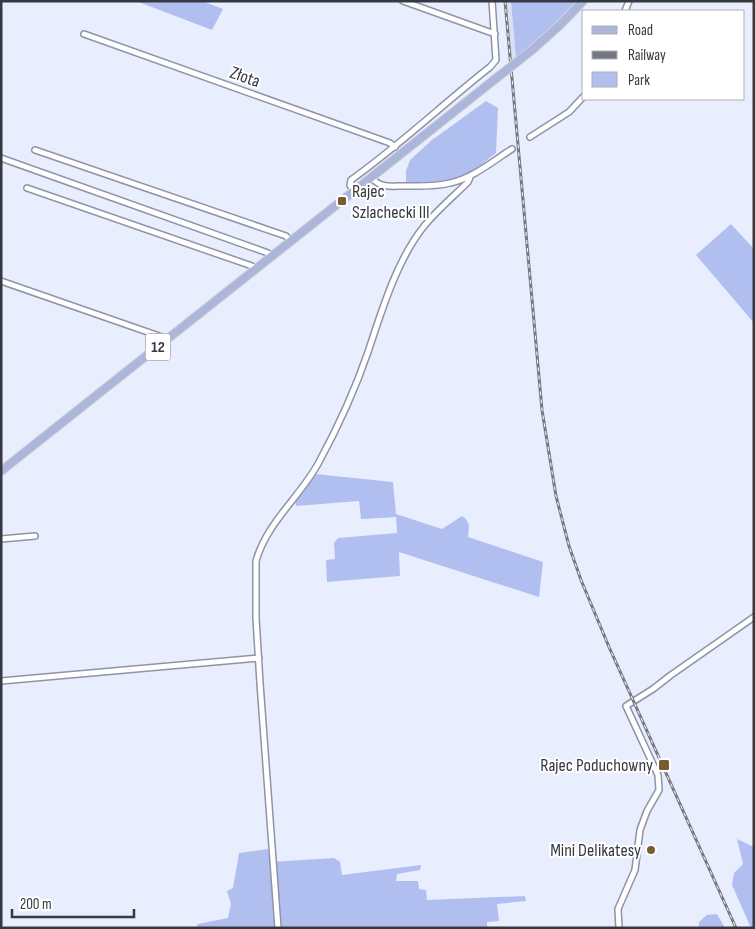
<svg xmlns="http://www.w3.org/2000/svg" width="755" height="929" font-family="'Sofia Sans Condensed',sans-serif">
	<rect width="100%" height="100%" fill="#e9eeff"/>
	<!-- built -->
	<path fill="#d9e0f5" d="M 504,1 L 511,1 L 516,58 L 509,64 Z"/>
	<!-- green -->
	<path fill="#b0bff0" d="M 136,1 L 202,1 L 223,9 L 212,30 Z
		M 511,1 L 579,1 L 562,20 L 516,58 Z
		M 486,101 L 498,108 L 496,153 C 485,161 475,171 462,176 C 445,183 425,182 406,184 L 406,171 L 410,160 L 432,140 Z
		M 731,224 L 754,249 L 754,323 L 696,255 Z
		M 315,474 L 393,482 L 396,514 L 442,529 L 462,516 C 471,522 469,528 468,537 L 543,562 L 539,597 L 399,552 L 400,576 L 327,582 L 326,560 L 335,559 L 334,543 L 338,538 L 397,533 L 396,517 L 361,519 L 359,501 L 296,506 L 295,498 Z
		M 737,839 L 754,847 L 754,928 L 751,928 L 732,885 L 734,873 L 743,864 Z
		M 268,849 L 270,862 L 334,858 L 340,862 L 342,875 L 421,865 L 420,870 L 397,874 L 396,881 L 418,881 L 419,889 L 426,890 L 427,900 L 525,896 L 526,901 L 497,904 L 499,921 L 487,922 L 487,928 L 195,928 L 198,924 L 228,918 L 231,904 L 227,891 L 233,888 L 239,853 Z
		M 717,914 L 725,928 L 699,928 L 699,922 L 707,915 Z"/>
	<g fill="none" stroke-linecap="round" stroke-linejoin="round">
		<!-- street casing -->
		<g stroke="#8e94a7" stroke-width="8">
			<path id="street" d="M 403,1 L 495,34
				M 625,11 L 629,1
				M 84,34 L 390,143 L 395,147
				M 530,137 L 569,112 L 584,96
				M 35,150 L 286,236 L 291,242
				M 1,158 L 268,253 L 272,257
				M 372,178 C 380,188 391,186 404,186 C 419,186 435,187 450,183 C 473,178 493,161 512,149
				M 27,188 L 252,266 L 256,269
				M 354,192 L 350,185 L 351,180 C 400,145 443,104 490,67 L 496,60 L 492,1
				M 1,281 L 162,337 L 165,341
				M 1,539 L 35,536
				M 1,681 L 259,658
				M 278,928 L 260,683 L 256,618 L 256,561 C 267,522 301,496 319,462 C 338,427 355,390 368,352 C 382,310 397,259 425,225 C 438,209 454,196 468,182 L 471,175
				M 619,928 L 618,909 L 635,870 L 640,830 L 647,811 L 659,790 L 658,775 L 626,706 L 653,689 L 671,675 L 754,617"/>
		</g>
		<!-- primary casing -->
		<g stroke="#d3d3d5" stroke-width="10">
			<path id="primary" d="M 532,50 L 560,25 L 583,1
				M 1,471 L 499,76"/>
		</g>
		<!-- street -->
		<use href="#street" stroke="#fff" stroke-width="5"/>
		<!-- primary -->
		<use href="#primary" stroke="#acb6db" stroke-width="8"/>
		<!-- rail casing -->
		<g stroke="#757883" stroke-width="3">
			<path id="rail" d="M 505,1 L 542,410 L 556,496 L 569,546 L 581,580 L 609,647 L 736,928"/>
		</g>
		<!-- rail -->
		<use href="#rail" stroke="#fff" stroke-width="1" stroke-dasharray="4" stroke-linecap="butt"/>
		<!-- primary-bridge casing -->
		<g stroke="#d3d3d5" stroke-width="10" stroke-linecap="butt">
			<path id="primary-bridge" d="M 499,76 L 532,50"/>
		</g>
		<!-- primary-bridge -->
		<use href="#primary-bridge" stroke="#acb6db" stroke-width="8"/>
	</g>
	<!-- markers -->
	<g fill="#785b2e" stroke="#fff" stroke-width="2">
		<rect x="337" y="196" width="10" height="10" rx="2.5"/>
		<rect x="658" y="759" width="12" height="12" rx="2.5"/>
		<circle cx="651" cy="850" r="5"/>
	</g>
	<g text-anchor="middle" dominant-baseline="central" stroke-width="4" stroke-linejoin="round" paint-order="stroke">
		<!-- shield labels -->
		<rect fill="#fff" stroke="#73747a" stroke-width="1" x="145.5" y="333.5" width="25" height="27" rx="4"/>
		<g font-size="16" font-weight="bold" fill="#373941">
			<text x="158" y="347">12</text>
		</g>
		<!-- street labels -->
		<g font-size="18" fill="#373941" stroke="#fff">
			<text transform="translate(245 77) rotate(20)">Złota</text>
		</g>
		<!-- poi labels -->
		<g font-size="18" fill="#373941" stroke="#fff" text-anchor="end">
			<text x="352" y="191" text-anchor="start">Rajec<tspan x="352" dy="21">Szlachecki III</tspan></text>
			<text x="653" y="765">Rajec Poduchowny</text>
			<text x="641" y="850">Mini Delikatesy</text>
		</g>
	</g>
	<!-- border -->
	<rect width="755" height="929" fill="none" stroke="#373941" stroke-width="5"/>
	<!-- legend -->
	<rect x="582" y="10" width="162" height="90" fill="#ffffff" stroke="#afb0b3"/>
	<rect x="592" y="26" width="25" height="8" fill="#acb6db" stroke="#afb0b3"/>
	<text x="628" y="35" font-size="15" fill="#373941">Road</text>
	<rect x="592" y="51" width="25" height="8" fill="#757883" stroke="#afb0b3"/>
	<text x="628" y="60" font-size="15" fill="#373941">Railway</text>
	<rect x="592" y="72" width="25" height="15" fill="#b0bff0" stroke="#afb0b3"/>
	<text x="628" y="85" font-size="15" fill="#373941">Park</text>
	<!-- scale -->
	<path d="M12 909v8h122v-8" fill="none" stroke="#373941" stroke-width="2.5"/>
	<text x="20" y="909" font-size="15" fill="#373941" stroke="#ffffff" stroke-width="4" paint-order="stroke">200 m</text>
</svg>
